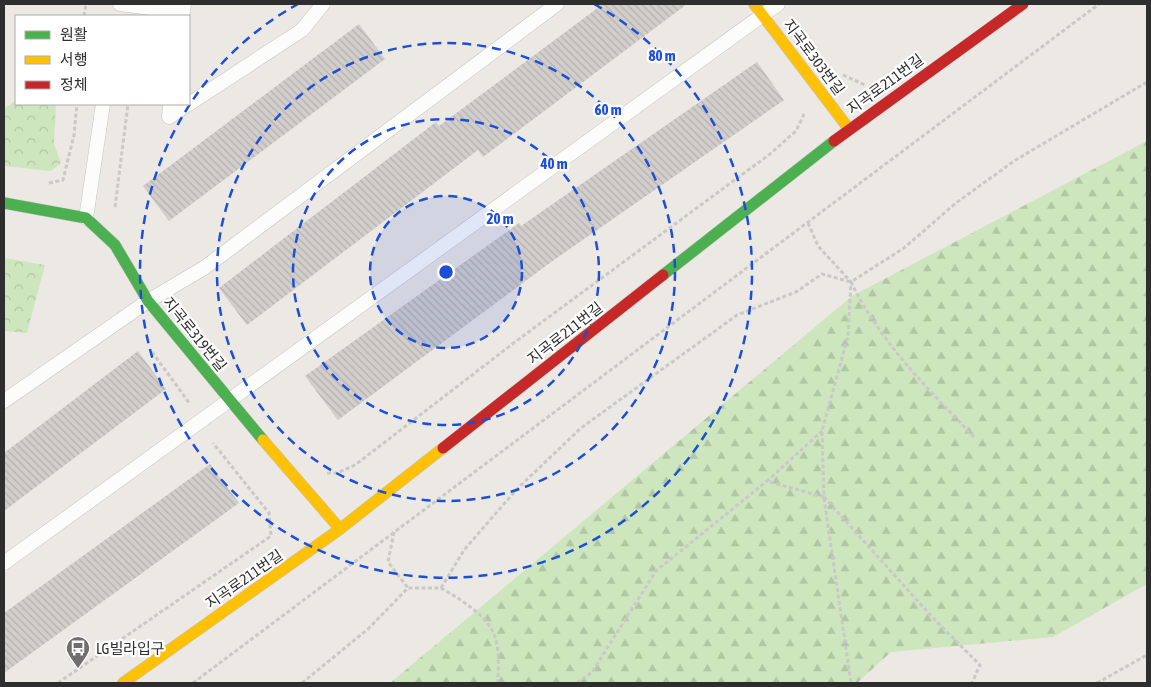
<svg xmlns="http://www.w3.org/2000/svg" width="1151" height="687" font-family="'Asap Condensed','Noto Sans KR',sans-serif">
	<defs>
		<pattern id="forest-firs" width="22" height="20" patternUnits="userSpaceOnUse" patternTransform="scale(1.25)"><rect width="22" height="20" fill="#cee6be"/><path d="M5 1l3.5 6h-7zM16 11l3.5 6h-7z" fill="#b1c6a4"/></pattern>
		<pattern id="park-crowns" width="20" height="18" patternUnits="userSpaceOnUse" patternTransform="scale(1.25)"><rect width="20" height="18" fill="#cee6be"/><path d="M2 6a3 3 0 1 1 6 0M12 15a3 3 0 1 1 6 0" fill="none" stroke="#b1c6a4"/></pattern>
		<pattern id="building-back-hatch" width="6" height="6" patternUnits="userSpaceOnUse" patternTransform="scale(1.25)"><rect width="6" height="6" fill="#d1cecb"/><path d="M-1 5l2 2M0 0l6 6M5-1l2 2" fill="none" stroke="#b4b1af"/></pattern>
	</defs>
	<rect width="100%" height="100%" fill="#ece8e4"/>
	<!-- forest -->
	<path fill="url(#forest-firs)" d="M 1147,141 L 1147,584 L 1053,637 L 891,652 L 857,683 L 390,683 L 852,296 Z"/>
	<!-- park -->
	<path fill="url(#park-crowns)" d="M 16,101 L 16,104 L 56,104 L 54,144 L 61,163 L 51,171 L 4,166 L 4,108 Z
		M 4,258 L 45,265 L 27,333 L 4,331 Z"/>
	<!-- building -->
	<path fill="url(#building-back-hatch)" d="M 603,4 L 687,4 L 483,157 L 478,150 L 247,325 L 219,288 L 436,122 L 439,126 Z
		M 359,24 L 385,59 L 169,221 L 143,186 Z
		M 757,62 L 784,100 L 551,262 L 338,420 L 305,376 L 519,223 L 521,226 Z
		M 138,351 L 166,389 L 4,511 L 4,453 Z
		M 210,464 L 239,503 L 4,673 L 4,613 Z"/>
	<g fill="none" stroke-linecap="round" stroke-linejoin="round">
		<!-- lane casing -->
		<g stroke="#c5c4c5" stroke-width="15">
			<path id="lane" d="M 120,4 L 183,12 L 184,4
				M 170,104 L 169,117 L 188,104
				M 189,104 L 302,30 L 323,4
				M 86,218 L 103,104
				M 4,401 L 148,301 L 204,268 L 557,4
				M 4,563 L 778,4"/>
		</g>
		<!-- fast casing -->
		<g stroke="#c5c4c5" stroke-width="12">
			<path id="fast" d="M 4,203 L 86,218 L 115,245 L 148,301 L 263,440
				M 663,275 L 834,141"/>
		</g>
		<!-- slow casing -->
		<g stroke="#c5c4c5" stroke-width="12">
			<path id="slow" d="M 754,4 L 849,129
				M 263,440 L 340,529
				M 123,683 L 340,529 L 443,448"/>
		</g>
		<!-- jam casing -->
		<g stroke="#c5c4c5" stroke-width="12">
			<path id="jam" d="M 834,141 L 1023,4
				M 443,448 L 663,275"/>
		</g>
		<!-- path -->
		<path stroke="#c9c9c8" stroke-width="3" stroke-dasharray="4 2.5" stroke-linecap="butt" d="M 84,16 L 86,4
			M 843,75 L 865,85
			M 49,183 L 63,180 L 74,135 L 77,104
			M 115,207 L 128,104
			M 808,223 L 818,246 L 851,282 L 848,336 L 822,431 L 824,497 L 767,481 L 822,431
			M 152,352 L 190,404
			M 974,437 C 928,389 880,342 851,282 L 904,248 L 956,203 L 1014,161 L 1147,82
			M 327,473 L 337,473 L 355,465 L 515,342 L 770,154 L 796,131 L 804,114
			M 824,497 L 933,618 L 980,665 L 972,683
			M 824,498 L 851,683
			M 394,532 L 388,562 L 408,588
			M 441,588 C 458,598 489,616 495,637 C 500,652 498,668 498,683
			M 58,683 L 271,536 L 269,513 L 213,443
			M 193,683 L 1099,4
			M 302,683 L 368,629 L 408,588 L 441,588 L 464,550 L 517,489 L 581,428 L 737,315 L 796,292 L 822,274 L 851,282
			M 577,683 L 592,672 L 656,571 L 767,481
			M 1097,683 L 1147,655"/>
		<!-- lane -->
		<use href="#lane" stroke="#fcfcfb" stroke-width="14"/>
		<!-- fast -->
		<use href="#fast" stroke="#4caf50" stroke-width="11"/>
		<!-- slow -->
		<use href="#slow" stroke="#ffc107" stroke-width="11"/>
		<!-- jam -->
		<use href="#jam" stroke="#c62828" stroke-width="11"/>
	</g>
	<!-- distance rings -->
	<circle cx="446" cy="272" r="76" fill="#1d4ed8" fill-opacity=".12"/>
	<g fill="none" stroke="#1d4ed8" stroke-width="2.5" stroke-dasharray="9 6">
		<circle cx="446" cy="272" r="76"/>
		<circle cx="446" cy="272" r="153"/>
		<circle cx="446" cy="272" r="229"/>
		<path d="M594 4A306 306 0 1 1 298 4"/>
	</g>
	<!-- icons -->
	<defs>
		<g id="bus-pin" transform="scale(1.25)"><path d="M0 17L-7.5 6A9.5 9.5 0 1 1 7.5 6Z" fill="#706f6e" stroke="#fff"/><path d="M-5-6H5V4H4V6H2V4H-2V6H-4V4H-5ZM-3.5-4V0h7V-4ZM-3.5 1.2v1.5H-2V1.2ZM2 1.2v1.5H3.5V1.2Z" fill="#fff"/></g>
	</defs>
	<g fill-rule="evenodd">
		<use href="#bus-pin" x="78" y="648"/>
	</g>
	<g text-anchor="middle" dominant-baseline="central" stroke-width="4.5" stroke-linejoin="round" paint-order="stroke">
		<!-- street labels -->
		<g font-size="15" fill="#2e2e2e" stroke="#fff">
			<text transform="translate(814 57) rotate(53)">지곡로303번길</text>
			<text transform="translate(885 84) rotate(-36)">지곡로211번길</text>
			<text transform="translate(565 333) rotate(-38)">지곡로211번길</text>
			<text transform="translate(195 334) rotate(51)">지곡로319번길</text>
			<text transform="translate(244 579) rotate(-35)">지곡로211번길</text>
		</g>
		<!-- poi labels -->
		<g font-size="15" fill="#2e2e2e" stroke="#fff" text-anchor="start">
			<text x="96" y="648">LG빌라입구</text>
		</g>
	</g>
	<circle cx="446" cy="272" r="8" fill="#1d4ed8" stroke="#fff" stroke-width="2.5"/>
	<g font-size="15" text-anchor="middle" font-weight="bold" fill="#1d4ed8" stroke="#fff" stroke-width="4.5" stroke-linejoin="round" paint-order="stroke">
		<text x="662" y="61">80 m</text>
		<text x="608" y="115">60 m</text>
		<text x="554" y="169">40 m</text>
		<text x="500" y="224">20 m</text>
	</g>
	<!-- border -->
	<rect width="1151" height="687" fill="none" stroke="#2e2e2e" stroke-width="10"/>
	<!-- legend -->
	<rect x="15" y="15" width="175" height="90" fill="#ffffff" stroke="#ababab"/>
	<rect x="25" y="31" width="25" height="8" fill="#4caf50" stroke="#ababab"/>
	<text x="60" y="40" font-size="15" fill="#2e2e2e">원활</text>
	<rect x="25" y="56" width="25" height="8" fill="#ffc107" stroke="#ababab"/>
	<text x="60" y="65" font-size="15" fill="#2e2e2e">서행</text>
	<rect x="25" y="81" width="25" height="8" fill="#c62828" stroke="#ababab"/>
	<text x="60" y="90" font-size="15" fill="#2e2e2e">정체</text>
</svg>
